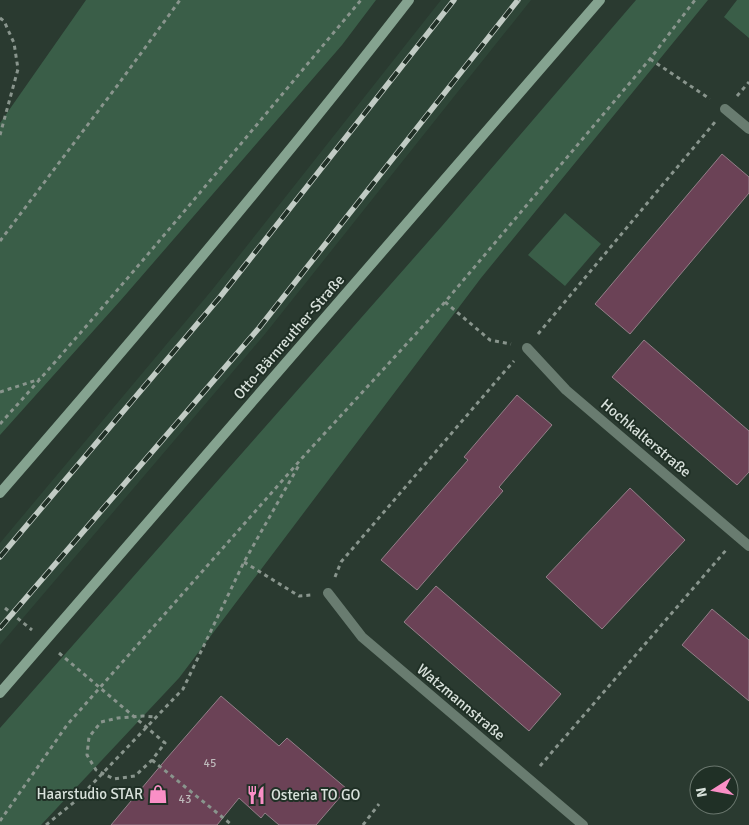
<svg xmlns="http://www.w3.org/2000/svg" width="749" height="825" font-family="Signika,sans-serif">
	<rect width="100%" height="100%" fill="#2a3a30"/>
	<!-- built -->
	<path fill="#2e4537" d="M 441,0 L 531,0 L 265,334 L 0,645 L 0,543 L 212,290 Z"/>
	<!-- green -->
	<path fill="#3a5e48" d="M 86,0 L 376,0 L 342,45 L 121,300 L 0,435 L 0,123 Z
		M 636,0 L 708,0 L 481,278 L 179,678 L 41,825 L 0,825 L 0,728 L 442,226 Z
		M 737,0 L 749,0 L 749,38 L 724,17 Z
		M 565,213 L 601,244 L 565,286 L 528,255 Z"/>
	<!-- building -->
	<path fill="#6b4256" stroke="#937f88" d="M 722,154 L 749,177 L 749,193 L 630,334 L 595,304 Z
		M 644,340 L 749,431 L 749,472 L 737,485 L 612,377 Z
		M 517,395 L 552,425 L 499,487 L 503,491 L 417,590 L 381,560 L 468,460 L 464,457 Z
		M 630,488 L 685,540 L 602,629 L 546,577 Z
		M 436,586 L 561,694 L 529,731 L 404,622 Z
		M 712,609 L 749,640 L 749,701 L 682,645 Z
		M 221,696 L 279,746 L 287,738 L 347,789 L 316,825 L 279,825 L 265,813 L 261,818 L 239,798 L 217,825 L 111,825 L 167,758 Z"/>
	<g fill="none" stroke-linecap="round" stroke-linejoin="round">
		<!-- path -->
		<path stroke="#89958d" stroke-width="3" stroke-dasharray="4 4" stroke-linecap="butt" d="M 0,18 L 4,21 L 14,43 L 18,69 L 0,135
			M 650,59 L 710,99
			M 737,96 L 749,82
			M 0,241 L 117,86 L 180,0
			M 445,302 L 490,340 L 511,344
			M 538,334 L 715,122
			M 0,392 L 40,379
			M 0,424 C 124,286 242,142 361,0
			M 244,562 L 299,596 L 311,595
			M 335,577 L 341,562 L 505,371 L 514,361
			M 5,608 L 32,630
			M 59,653 L 165,743 L 152,760 L 135,776 L 114,779 L 96,770 L 87,755 L 89,737 L 101,722 L 118,718 L 143,716 L 155,717
			M 152,760 L 232,825
			M 540,766 L 727,549
			M 0,821 L 67,725 L 303,457 L 445,302 L 650,59 L 695,0
			M 46,825 L 78,799 L 183,689 L 244,562 L 299,465
			M 363,825 L 379,804"/>
		<!-- minor -->
		<path stroke="#697c70" stroke-width="10" d="M 725,109 L 749,129
			M 527,348 L 566,390 L 749,546
			M 328,593 L 362,637 L 583,825"/>
		<!-- secondary -->
		<path stroke="#85a390" stroke-width="10" d="M 0,493 C 140,332 278,169 409,0
			M 0,693 L 600,0"/>
		<!-- rail casing -->
		<g stroke="#c1cbc4" stroke-width="5.5">
			<path id="rail" d="M 0,557 L 220,297 L 454,0
				M 0,628 L 259,328 L 518,0"/>
		</g>
		<!-- rail -->
		<use href="#rail" stroke="#203026" stroke-width="4" stroke-dasharray="11" stroke-linecap="butt"/>
	</g>
	<!-- icons -->
	<defs>
		<g id="shop-bare" transform="scale(1.5)"><path d="M-5-2.5h2.3a2.7 3.5 0 0 1 5.4 0H5L5.5 6h-11ZM-1.5-2.5h3a1.5 2.3 0 0 0-3 0Z" fill="#fa8fc6" stroke="#203026" stroke-width="2.5" paint-order="stroke"/></g>
		<g id="restaurant-bare" transform="scale(1.5)"><path d="M-5-6h1v4h1v-4h1v4h1v-4h1v5L-1.5 .5V6h-2V.5L-5-1ZM5-6V6H3V1.5H1.5Q1.5-4 5-6Z" fill="#fa8fc6" stroke="#203026" stroke-width="2.5" paint-order="stroke"/></g>
	</defs>
	<g fill-rule="evenodd">
		<use href="#shop-bare" x="158" y="794"/>
		<use href="#restaurant-bare" x="256" y="795"/>
	</g>
	<g text-anchor="middle" dominant-baseline="central" stroke-width="4" stroke-linejoin="round" paint-order="stroke">
		<!-- number labels -->
		<g font-size="12" fill="#bdb9ba">
			<text x="210" y="763">45</text>
			<text x="185" y="799">43</text>
		</g>
		<!-- street labels -->
		<g font-size="15" fill="#d8e1db" stroke="#203026">
			<text transform="translate(289 337) rotate(-49)">Otto-Bärnreuther-Straße</text>
			<text transform="translate(646 438) rotate(40)">Hochkalterstraße</text>
			<text transform="translate(461 702) rotate(40)">Watzmannstraße</text>
		</g>
		<!-- poi labels -->
		<g font-size="15" fill="#d8e1db" stroke="#203026" text-anchor="end">
			<text x="143" y="794">Haarstudio STAR</text>
			<text x="271" y="795" text-anchor="start">Osteria TO GO</text>
		</g>
	</g>
	<!-- north arrow -->
	<g transform="translate(714 790) rotate(259)"><circle r="24" fill="#203026" stroke="#6a776e"/>
	<path d="M0-4L9 19L0 12L-9 19Z" fill="#fa8fc6"/>
	<text y="-8" font-size="14" font-weight="bold" text-anchor="middle" fill="#d8e1db">N</text>
	</g>
</svg>
